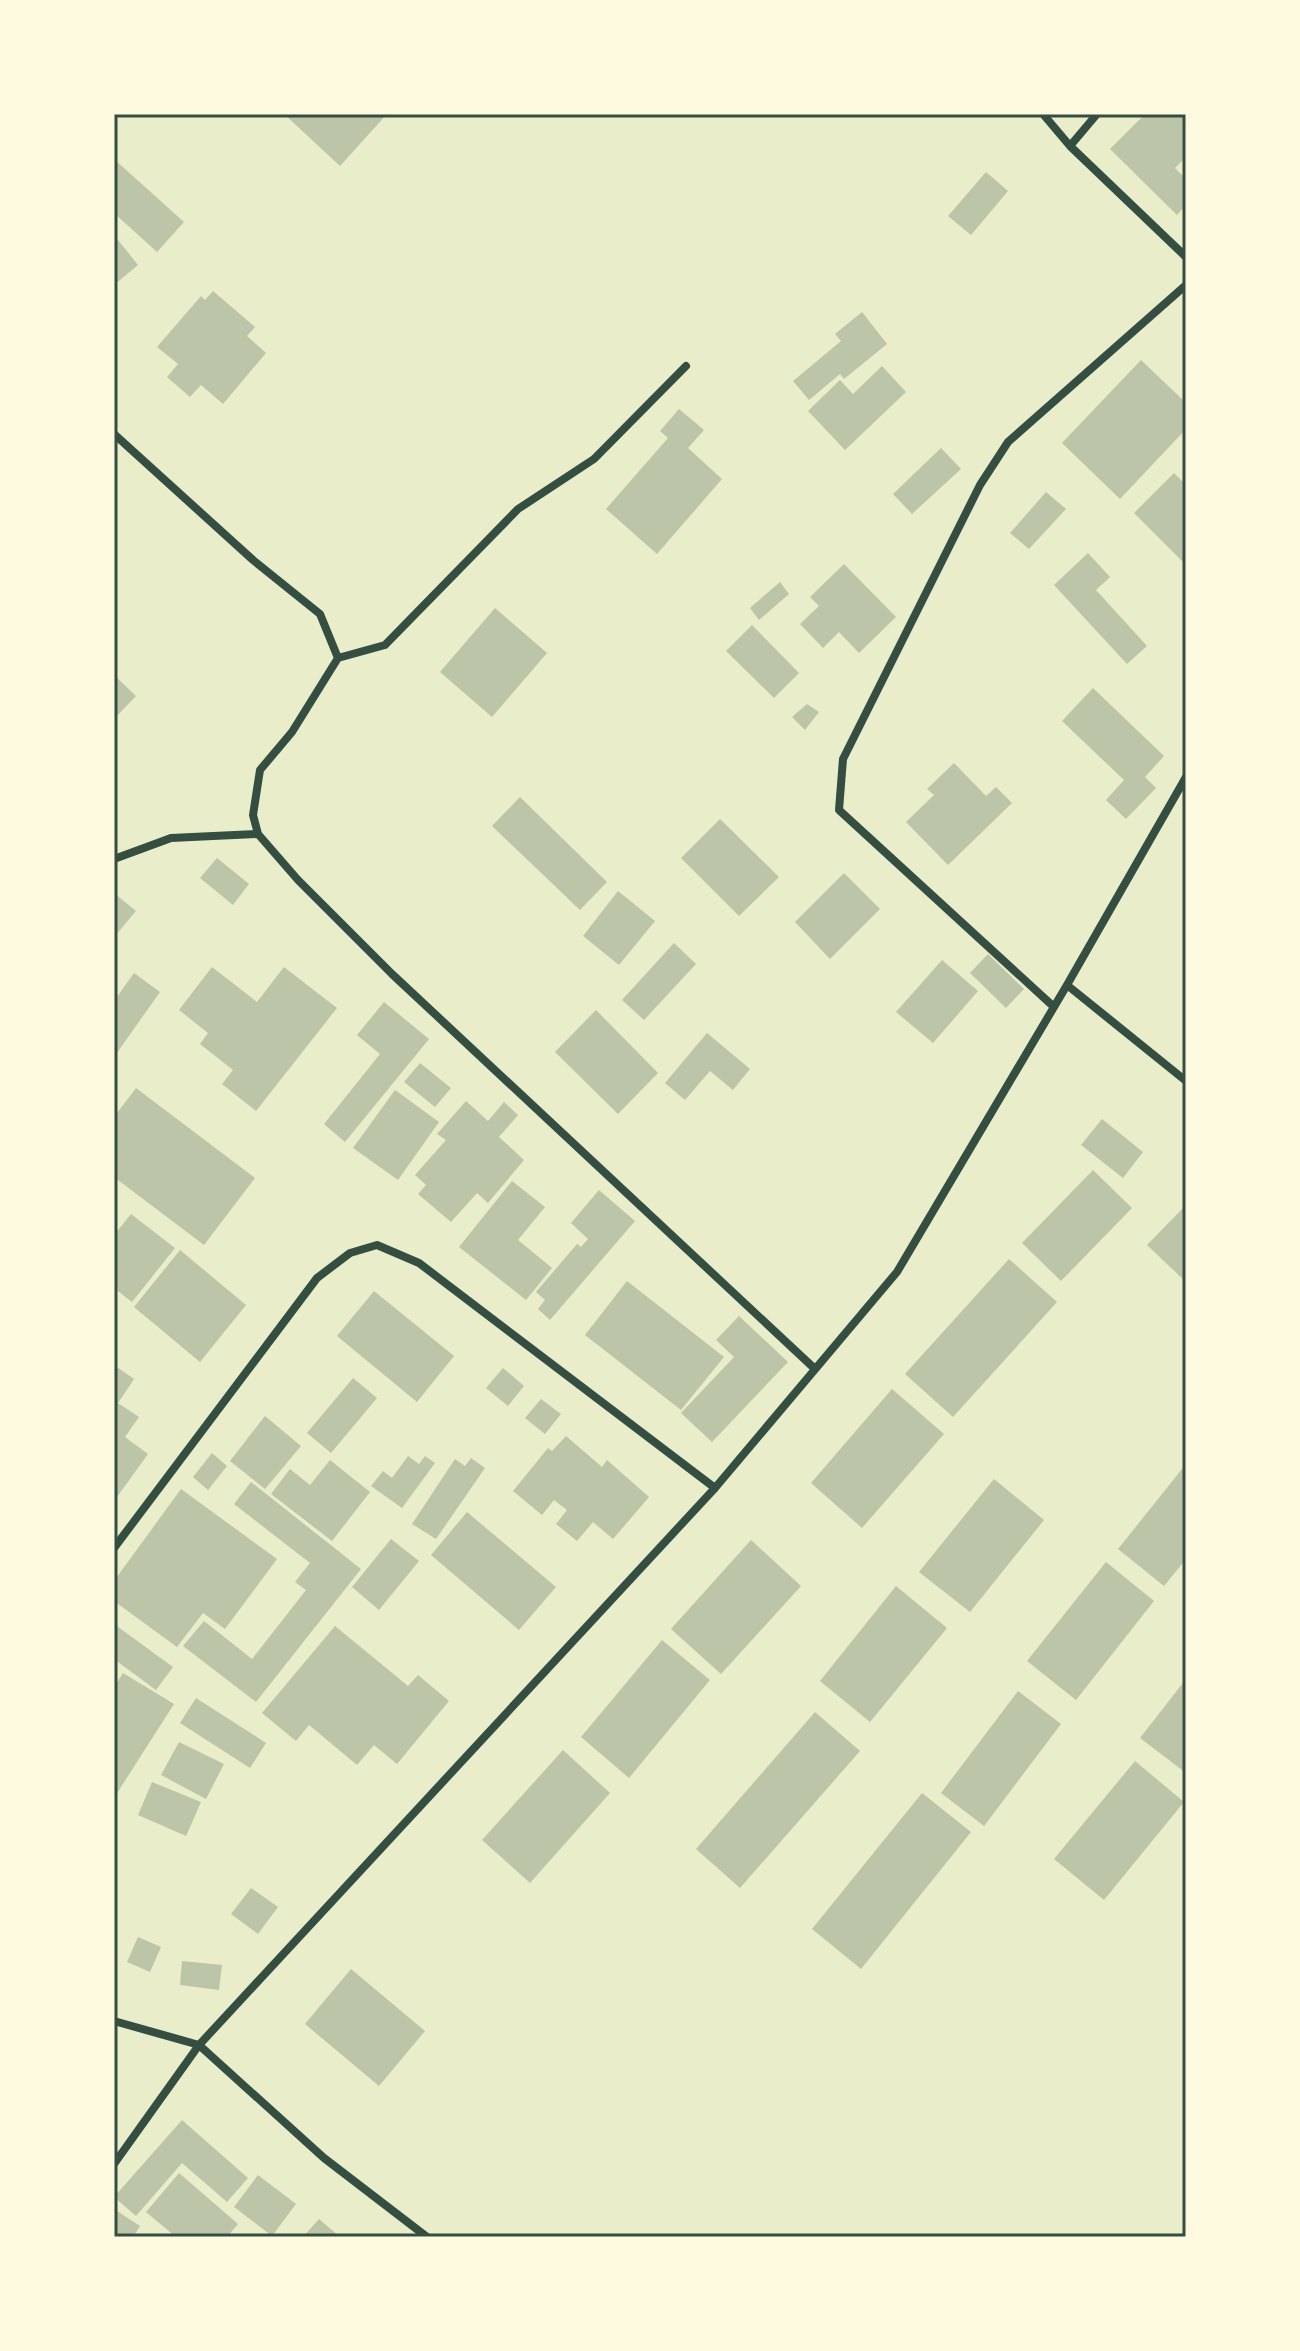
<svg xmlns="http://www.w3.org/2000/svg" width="1300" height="2351" font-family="Manrope,sans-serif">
	<rect width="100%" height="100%" fill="#e9edc9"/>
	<!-- building -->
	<path fill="#bcc5a7" d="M 284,114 L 387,114 L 340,166 Z
		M 1145,114 L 1186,114 L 1186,157 L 1175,168 L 1186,179 L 1186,205 L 1177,215 L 1110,149 Z
		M 114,159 L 184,222 L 157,252 L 114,213 Z
		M 986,172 L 1008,191 L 971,235 L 948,216 Z
		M 114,235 L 138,265 L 114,285 Z
		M 213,291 L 255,327 L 247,336 L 266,353 L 223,404 L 201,385 L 190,397 L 167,377 L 178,364 L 157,347 L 201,296 L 205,300 Z
		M 862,312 L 887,344 L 844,379 L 840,374 L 809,400 L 793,381 L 841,341 L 835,334 Z
		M 1141,360 L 1186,403 L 1186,429 L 1120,499 L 1062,443 Z
		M 882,366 L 906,392 L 845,450 L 808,411 L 840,380 L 853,394 Z
		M 679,409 L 704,430 L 688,448 L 722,479 L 657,554 L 606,509 L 668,438 L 660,431 Z
		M 941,448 L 961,469 L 912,514 L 893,494 Z
		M 1174,473 L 1186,485 L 1186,565 L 1134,513 Z
		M 1046,492 L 1066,509 L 1029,549 L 1010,533 Z
		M 1088,553 L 1110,577 L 1096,590 L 1147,646 L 1127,664 L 1054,585 Z
		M 844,564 L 896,617 L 859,653 L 839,632 L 823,648 L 800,624 L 819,606 L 810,597 Z
		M 780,582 L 789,594 L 759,620 L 750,608 Z
		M 495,608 L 547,653 L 492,717 L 440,672 Z
		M 752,625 L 799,673 L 774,698 L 726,651 Z
		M 114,675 L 136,696 L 114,719 Z
		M 1093,688 L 1164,756 L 1145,777 L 1156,788 L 1126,819 L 1106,800 L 1124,780 L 1062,721 Z
		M 807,704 L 819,712 L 805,730 L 792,717 Z
		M 954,763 L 986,796 L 996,787 L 1012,803 L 948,865 L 906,822 L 934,795 L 927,789 Z
		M 520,797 L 607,882 L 580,910 L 492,826 Z
		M 720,819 L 779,877 L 739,916 L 681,858 Z
		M 217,858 L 249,884 L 233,905 L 200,878 Z
		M 844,873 L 880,909 L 830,959 L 795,922 Z
		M 618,891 L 655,921 L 619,965 L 583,936 Z
		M 114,893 L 136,911 L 114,937 Z
		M 674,943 L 696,964 L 644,1020 L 622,1000 Z
		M 988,954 L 1024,989 L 1006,1008 L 970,973 Z
		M 942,960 L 978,991 L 933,1043 L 896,1012 Z
		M 212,967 L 257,1002 L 284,967 L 337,1008 L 256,1111 L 222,1084 L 233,1070 L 200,1044 L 208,1033 L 179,1010 Z
		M 134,973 L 160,992 L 114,1057 L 114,1001 Z
		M 384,1002 L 429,1039 L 345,1142 L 324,1124 L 380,1054 L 357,1035 Z
		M 596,1010 L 658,1073 L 618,1114 L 555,1052 Z
		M 707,1033 L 750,1069 L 733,1090 L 710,1071 L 685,1100 L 665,1083 Z
		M 420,1063 L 451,1088 L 435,1107 L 404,1082 Z
		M 136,1088 L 255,1178 L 204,1245 L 114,1177 L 114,1117 Z
		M 395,1090 L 439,1122 L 398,1180 L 353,1148 Z
		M 466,1101 L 488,1121 L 504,1102 L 518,1115 L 499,1137 L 524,1160 L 488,1203 L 477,1193 L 451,1222 L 418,1194 L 426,1185 L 415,1175 L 446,1140 L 437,1134 Z
		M 1102,1119 L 1143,1152 L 1123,1178 L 1081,1145 Z
		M 1093,1170 L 1132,1208 L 1061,1281 L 1022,1243 Z
		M 512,1181 L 545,1207 L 518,1240 L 552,1268 L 526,1300 L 459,1247 Z
		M 599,1190 L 635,1221 L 550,1320 L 538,1309 L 545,1300 L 536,1292 L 577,1244 L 581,1247 L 588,1239 L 571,1223 Z
		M 1186,1205 L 1186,1282 L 1147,1245 Z
		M 131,1214 L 175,1248 L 132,1302 L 114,1288 L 114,1235 Z
		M 180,1250 L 246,1305 L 200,1362 L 134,1307 Z
		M 1009,1259 L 1057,1302 L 953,1417 L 905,1374 Z
		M 627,1281 L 724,1357 L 681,1410 L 585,1335 Z
		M 374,1291 L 454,1356 L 417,1402 L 337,1336 Z
		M 739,1316 L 788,1362 L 712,1442 L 681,1413 L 734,1357 L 716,1340 Z
		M 114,1365 L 134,1379 L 118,1403 L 139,1417 L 125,1437 L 148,1454 L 117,1497 L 114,1495 Z
		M 503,1368 L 524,1386 L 508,1406 L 486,1388 Z
		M 353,1378 L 377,1398 L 331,1453 L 307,1433 Z
		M 892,1389 L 944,1434 L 862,1528 L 811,1483 Z
		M 541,1399 L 561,1414 L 545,1434 L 525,1418 Z
		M 265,1416 L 301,1446 L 265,1489 L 230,1461 Z
		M 566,1436 L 602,1467 L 607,1460 L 649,1497 L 613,1539 L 593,1522 L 577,1541 L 556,1524 L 567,1510 L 554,1500 L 542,1515 L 513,1491 L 548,1448 L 552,1451 Z
		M 212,1453 L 227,1466 L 208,1490 L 193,1477 Z
		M 408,1456 L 419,1464 L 425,1456 L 435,1463 L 402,1508 L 371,1486 L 383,1471 L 392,1478 Z
		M 471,1458 L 485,1468 L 436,1539 L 412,1524 L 455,1459 L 465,1466 Z
		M 330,1460 L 370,1492 L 332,1541 L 271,1494 L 290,1469 L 310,1485 Z
		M 1186,1464 L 1186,1559 L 1164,1586 L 1118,1549 Z
		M 994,1479 L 1044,1520 L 970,1612 L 919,1572 Z
		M 251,1482 L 361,1569 L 256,1702 L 183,1646 L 204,1621 L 252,1659 L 306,1590 L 295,1582 L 310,1563 L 234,1504 Z
		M 181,1489 L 277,1559 L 225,1629 L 203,1613 L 177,1647 L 114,1601 L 114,1581 Z
		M 467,1512 L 556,1587 L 519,1630 L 431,1555 Z
		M 391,1539 L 419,1561 L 379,1610 L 352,1587 Z
		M 751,1540 L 801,1586 L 721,1674 L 671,1629 Z
		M 1106,1562 L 1154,1601 L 1076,1700 L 1027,1661 Z
		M 896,1586 L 947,1628 L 870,1722 L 820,1681 Z
		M 114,1624 L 173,1667 L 156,1690 L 114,1659 Z
		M 335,1626 L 408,1686 L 418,1675 L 449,1701 L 397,1764 L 374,1745 L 357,1765 L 309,1725 L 296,1741 L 262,1713 Z
		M 662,1640 L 710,1680 L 629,1778 L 581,1737 Z
		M 123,1673 L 174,1704 L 114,1798 L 114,1687 Z
		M 1186,1679 L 1186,1773 L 1140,1738 Z
		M 1018,1691 L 1061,1724 L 984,1826 L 941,1793 Z
		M 196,1698 L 266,1743 L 250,1768 L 180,1723 Z
		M 815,1712 L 860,1751 L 740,1888 L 696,1849 Z
		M 179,1742 L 224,1764 L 206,1799 L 161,1775 Z
		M 563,1750 L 610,1793 L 530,1883 L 482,1840 Z
		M 1135,1761 L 1184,1802 L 1104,1900 L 1054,1859 Z
		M 152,1782 L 201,1802 L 186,1836 L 138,1815 Z
		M 922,1793 L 971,1832 L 861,1969 L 812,1929 Z
		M 251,1888 L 278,1907 L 258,1934 L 231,1914 Z
		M 138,1937 L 161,1947 L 150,1972 L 127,1962 Z
		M 182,1961 L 222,1965 L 219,1990 L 180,1985 Z
		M 351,1969 L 425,2031 L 379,2086 L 305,2024 Z
		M 182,2120 L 248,2178 L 227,2202 L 182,2163 L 136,2216 L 114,2197 Z
		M 179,2173 L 238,2224 L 227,2237 L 176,2237 L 146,2212 Z
		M 258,2175 L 296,2204 L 272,2236 L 234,2207 Z
		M 114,2209 L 140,2226 L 133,2237 L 114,2237 Z
		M 319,2219 L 340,2237 L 303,2237 Z"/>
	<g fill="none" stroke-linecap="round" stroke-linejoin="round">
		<!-- minor -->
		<path stroke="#344e41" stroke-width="8" d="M 1043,114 L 1070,146 L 1186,257
			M 1070,146 L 1097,114
			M 114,434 L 253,560 L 320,614 L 338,658 L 292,732 L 260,770 L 253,815 L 258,834
			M 338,658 L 385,645 L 518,509 L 594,459 L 686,366
			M 114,859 L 171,838 L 258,834 L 298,880 L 392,974 L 815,1369
			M 1067,985 L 1186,1081
			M 1054,1007 L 839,810 L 843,759 L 980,485 L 1008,442 L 1186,285
			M 114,1548 L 317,1278 L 350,1253 L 377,1245 L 419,1263 L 715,1488
			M 114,2021 L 199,2045 L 324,2158 L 427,2237
			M 114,2164 L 199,2045 L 715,1488 L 897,1272 L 1067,985 L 1186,777"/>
	</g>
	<!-- border -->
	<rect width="1300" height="2351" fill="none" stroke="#fefae0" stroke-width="232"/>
	<rect x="116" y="116" width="1068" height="2119" fill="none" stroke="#344e41" stroke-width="3"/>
</svg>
